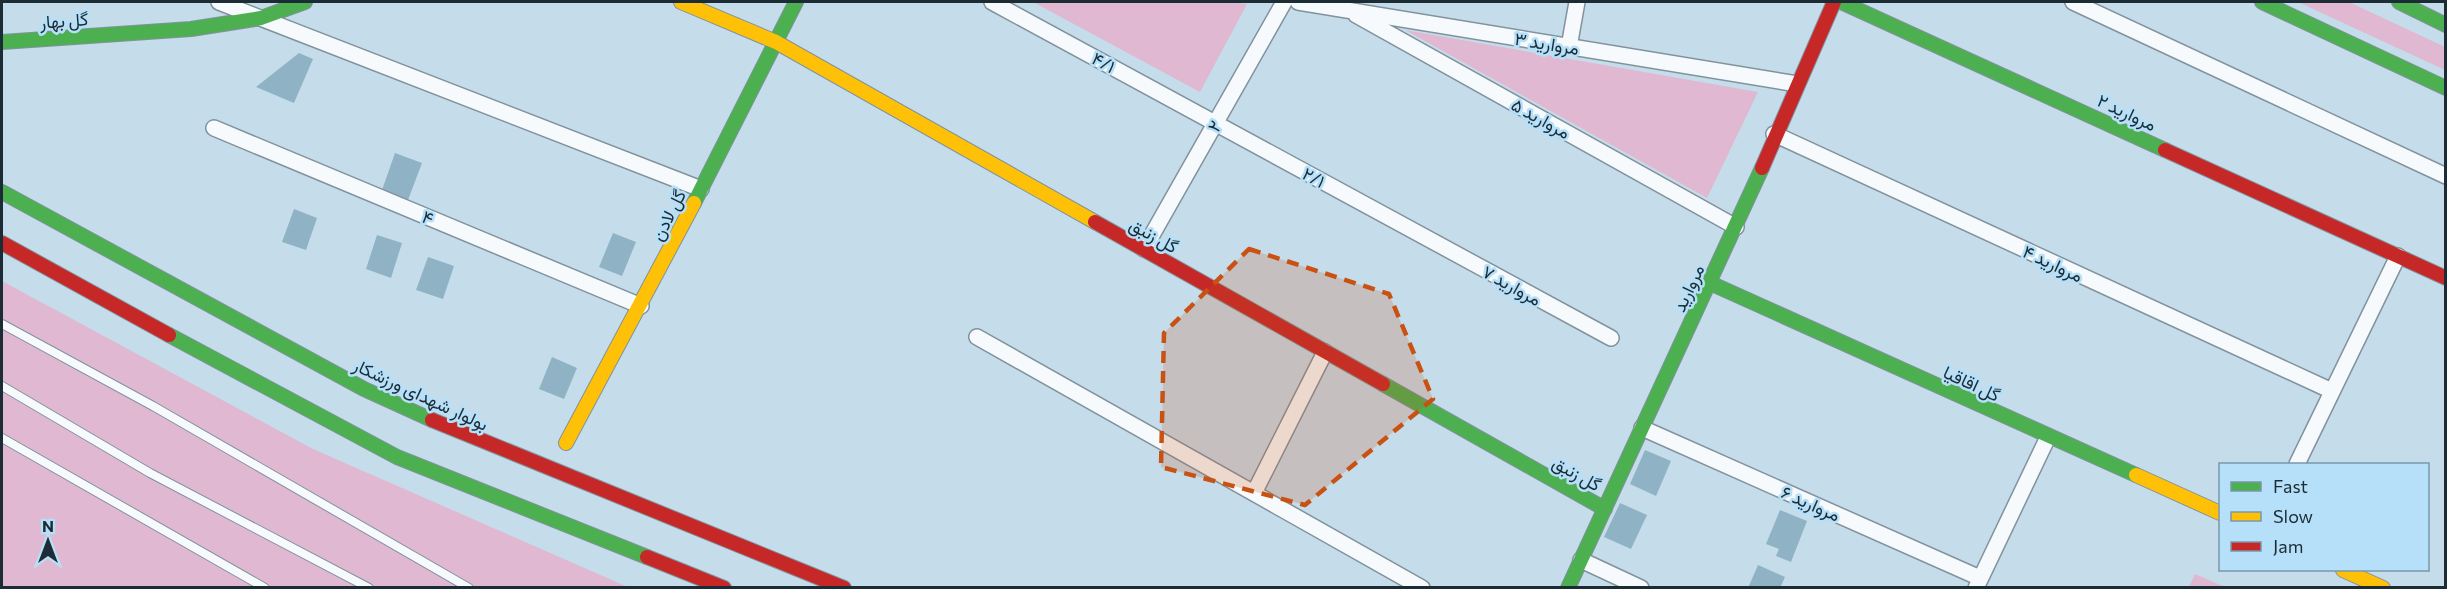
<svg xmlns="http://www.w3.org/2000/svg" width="2447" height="589" font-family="Commissioner,Vazirmatn,sans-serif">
	<rect width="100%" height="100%" fill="#c5dcea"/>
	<!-- green -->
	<path fill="#e0b8d2" d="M 1033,2 L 1230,2 L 1247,4 L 1200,92 Z
		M 2298,2 L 2349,2 L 2445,47 L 2445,70 Z
		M 1405,30 L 1758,92 L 1707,198 Z
		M 2,281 L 313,449 L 628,587 L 2,587 Z
		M 2195,574 L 2225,587 L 2189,587 Z"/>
	<!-- building -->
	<path fill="#8fb3c5" d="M 299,53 L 313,59 L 294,103 L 256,87 Z
		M 395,153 L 422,163 L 408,200 L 382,190 Z
		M 294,209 L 317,218 L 306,250 L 282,242 Z
		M 613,233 L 636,242 L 622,276 L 599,267 Z
		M 377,235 L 402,243 L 391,278 L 366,269 Z
		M 428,257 L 454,266 L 443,299 L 416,290 Z
		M 552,357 L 577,368 L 564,399 L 539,389 Z
		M 1645,450 L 1671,461 L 1656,496 L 1630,484 Z
		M 1620,503 L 1647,515 L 1631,549 L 1604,537 Z
		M 1780,510 L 1807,521 L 1791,562 L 1776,556 L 1779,549 L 1766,544 Z
		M 1758,565 L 1785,577 L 1780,588 L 1748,588 Z"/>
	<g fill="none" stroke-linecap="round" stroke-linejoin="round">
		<!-- lane casing -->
		<g stroke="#81929d" stroke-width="10">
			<path id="lane" d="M 2,324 L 153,406 L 469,588
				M 2,386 L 150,473 L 369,588
				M 2,438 L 265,588"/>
		</g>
		<!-- street casing -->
		<g stroke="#81929d" stroke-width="18">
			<path id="street" d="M 219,2 L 701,189
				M 992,2 L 1611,338
				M 1298,2 L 1797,84
				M 2073,2 L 2446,176
				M 1356,15 L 1736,227
				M 1569,47 L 1577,2
				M 214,128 L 641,306
				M 1774,134 L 2332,391
				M 1144,249 L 1284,2
				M 977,337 L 1422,588
				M 1642,428 L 1980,578
				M 2297,464 L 2398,256
				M 1254,493 L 1325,352
				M 1581,560 L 1641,588
				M 1976,588 L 2048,437"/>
		</g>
		<!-- fast casing -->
		<g stroke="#81929d" stroke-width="16">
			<path id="fast" d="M 1841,2 L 2165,150
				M 2262,2 L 2446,88
				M 2399,2 L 2446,25
				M 2,42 L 191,29 L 261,18 L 305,2
				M 2,192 L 364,389 L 432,420
				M 694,203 L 796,2
				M 1710,283 L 2136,475
				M 169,335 L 397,457 L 647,557
				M 1383,384 L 1605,509
				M 1568,588 L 1762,168"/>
		</g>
		<!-- slow casing -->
		<g stroke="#81929d" stroke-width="16">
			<path id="slow" d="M 681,2 L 776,42 L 1095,222
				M 566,443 L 694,203
				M 2136,475 L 2220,513
				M 2343,570 L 2383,588"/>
		</g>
		<!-- jam casing -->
		<g stroke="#81929d" stroke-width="16">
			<path id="jam" d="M 2165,150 L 2446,278
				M 1762,168 L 1834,2
				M 1095,222 L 1383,384
				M 2,243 L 169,335
				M 432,420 L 844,588
				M 647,557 L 724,588"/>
		</g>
		<!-- lane -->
		<use href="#lane" stroke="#f6fafc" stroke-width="8"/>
		<!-- street -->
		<use href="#street" stroke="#f6fafc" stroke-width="15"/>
		<!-- fast -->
		<use href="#fast" stroke="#4caf50" stroke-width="14"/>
		<!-- slow -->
		<use href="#slow" stroke="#ffc107" stroke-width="14"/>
		<!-- jam -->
		<use href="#jam" stroke="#c62828" stroke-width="14"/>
	</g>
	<!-- marked area -->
	<path fill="#c95212" fill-opacity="0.2" stroke="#c95212" stroke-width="4.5" stroke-dasharray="12 8" stroke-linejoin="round" d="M 1249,249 L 1389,294 L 1433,399 L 1305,505 L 1161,467 L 1164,333 Z"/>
	<g text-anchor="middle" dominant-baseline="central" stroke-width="5" stroke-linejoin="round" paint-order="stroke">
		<!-- street labels -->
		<g font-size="18" fill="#1b2c35" stroke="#b6e0f9">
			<text transform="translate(64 20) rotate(-4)">گل بهار</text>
			<text transform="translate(1547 43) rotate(9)">مروارید ۳</text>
			<text transform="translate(1104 62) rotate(29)">۴/۱</text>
			<text transform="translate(2127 112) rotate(25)">مروارید ۲</text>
			<text transform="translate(1541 118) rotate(29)">مروارید ۵</text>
			<text transform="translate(1214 126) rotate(-60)">۲</text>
			<text transform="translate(1314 177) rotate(29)">۲/۱</text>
			<text transform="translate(668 215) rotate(-63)">گل لادن</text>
			<text transform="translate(428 217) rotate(23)">۴</text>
			<text transform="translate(1154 235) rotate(29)">گل زنبق</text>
			<text transform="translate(2053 263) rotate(25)">مروارید ۴</text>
			<text transform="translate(1512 285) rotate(29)">مروارید ۷</text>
			<text transform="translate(1688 288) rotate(-65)">مروارید</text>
			<text transform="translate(1972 383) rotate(25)">گل اقاقیا</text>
			<text transform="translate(421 394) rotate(25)">بولوار شهدای ورزشکار</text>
			<text transform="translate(1577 473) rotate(29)">گل زنبق</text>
			<text transform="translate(1811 503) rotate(24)">مروارید ۶</text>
		</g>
	</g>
	<!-- border -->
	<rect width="2447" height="589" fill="none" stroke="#1b2c35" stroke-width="6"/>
	<!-- legend -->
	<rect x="2219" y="463" width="210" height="108" fill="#b6e0f9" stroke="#7898ab" stroke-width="1.5"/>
	<rect x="2231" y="482" width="30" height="9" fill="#4caf50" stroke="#7898ab" stroke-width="1.5"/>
	<text x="2273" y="493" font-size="18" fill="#1b2c35">Fast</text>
	<rect x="2231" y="512" width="30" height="9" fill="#ffc107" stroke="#7898ab" stroke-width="1.5"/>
	<text x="2273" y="523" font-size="18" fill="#1b2c35">Slow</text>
	<rect x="2231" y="542" width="30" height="9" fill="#c62828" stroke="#7898ab" stroke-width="1.5"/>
	<text x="2273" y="553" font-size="18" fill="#1b2c35">Jam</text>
	<!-- north arrow -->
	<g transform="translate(48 541)" stroke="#b6e0f9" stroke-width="4.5" paint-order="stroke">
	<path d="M0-4.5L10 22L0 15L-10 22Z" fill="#1b2c35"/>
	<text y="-9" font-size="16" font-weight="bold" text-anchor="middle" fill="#1b2c35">N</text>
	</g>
</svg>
